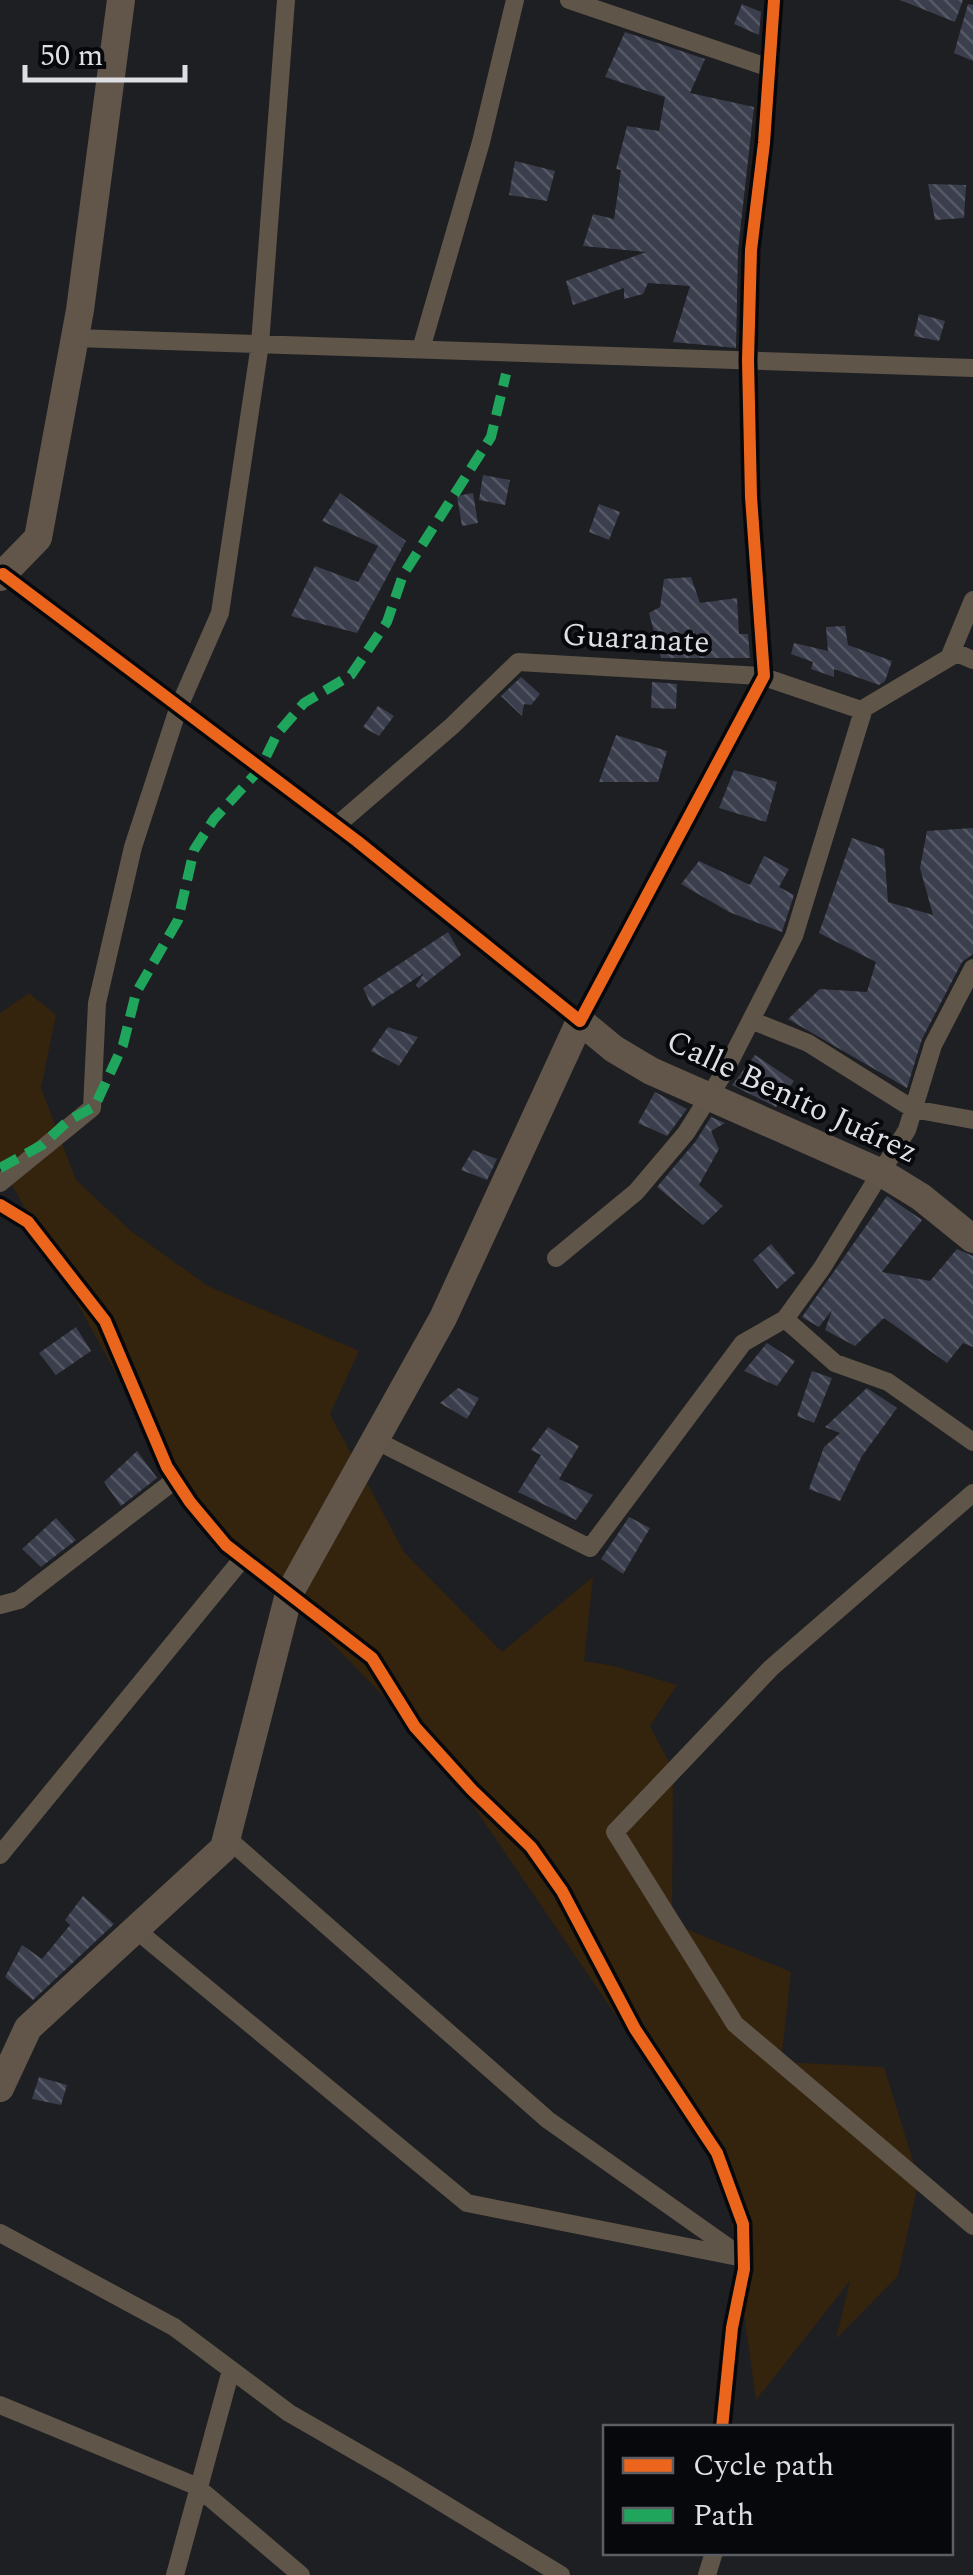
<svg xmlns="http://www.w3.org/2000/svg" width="973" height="2575" font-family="Spectral,serif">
	<defs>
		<pattern id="building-back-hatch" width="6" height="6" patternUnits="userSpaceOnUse" patternTransform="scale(2.5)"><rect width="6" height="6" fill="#3b3e4c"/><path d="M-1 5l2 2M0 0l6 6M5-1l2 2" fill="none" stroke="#575966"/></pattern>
	</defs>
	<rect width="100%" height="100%" fill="#1e1f23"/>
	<!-- grass -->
	<path fill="#34230d" d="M 29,993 L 56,1015 L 41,1088 L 76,1180 L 131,1231 L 208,1286 L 359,1351 L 330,1414 L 404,1552 L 502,1652 L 593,1577 L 584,1661 L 614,1666 L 677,1685 L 650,1726 L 673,1770 L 672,1923 L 791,1972 L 781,2062 L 884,2067 L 919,2180 L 898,2276 L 836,2339 L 850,2281 L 756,2400 L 725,2176 L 436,1751 L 175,1480 L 0,1163 L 0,1013 Z"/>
	<!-- building -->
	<path fill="url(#building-back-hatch)" d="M 900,0 L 963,0 L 955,22 Z
		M 742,4 L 761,12 L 759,35 L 734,24 Z
		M 968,4 L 973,5 L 973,61 L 954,53 Z
		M 625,32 L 705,59 L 690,93 L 754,107 L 738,250 L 736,348 L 673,342 L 690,286 L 648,283 L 643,294 L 624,299 L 624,288 L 573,305 L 566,281 L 646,252 L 583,246 L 593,214 L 614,219 L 621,170 L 616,169 L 627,126 L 659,131 L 665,97 L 605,77 Z
		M 515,161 L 555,171 L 547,201 L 509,195 Z
		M 928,184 L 966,185 L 964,218 L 935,220 Z
		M 919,314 L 945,321 L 939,341 L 914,336 Z
		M 483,475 L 510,480 L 505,505 L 479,500 Z
		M 340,493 L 406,541 L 357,633 L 291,616 L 315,566 L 358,582 L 378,546 L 322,521 Z
		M 473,493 L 478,523 L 462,526 L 457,496 Z
		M 599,504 L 620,512 L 609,540 L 589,532 Z
		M 691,577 L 700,603 L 737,598 L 739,634 L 748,634 L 750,658 L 661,658 L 649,613 L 660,607 L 664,579 Z
		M 845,626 L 848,645 L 892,661 L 885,681 L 879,685 L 834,669 L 834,677 L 811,669 L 813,662 L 791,654 L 794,643 L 828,651 L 826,627 Z
		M 521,677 L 540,694 L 531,705 L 524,704 L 522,716 L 501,696 Z
		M 652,682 L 677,684 L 676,709 L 651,708 Z
		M 378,706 L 394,716 L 379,736 L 363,727 Z
		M 616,735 L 667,751 L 658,782 L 599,782 Z
		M 734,770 L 777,782 L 766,822 L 719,808 Z
		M 973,828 L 973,954 L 962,962 L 922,1039 L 907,1088 L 788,1019 L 820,989 L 867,992 L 876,962 L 819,933 L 852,838 L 884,849 L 888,902 L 933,915 L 920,868 L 927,831 Z
		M 764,856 L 789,869 L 779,887 L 794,895 L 782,932 L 729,912 L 681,884 L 699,861 L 750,885 Z
		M 448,932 L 461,955 L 419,988 L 416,985 L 424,973 L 372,1007 L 363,988 Z
		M 388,1027 L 418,1037 L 399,1066 L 371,1051 Z
		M 755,1055 L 794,1081 L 776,1107 L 732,1085 Z
		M 655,1092 L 687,1109 L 667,1136 L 638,1123 Z
		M 711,1117 L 725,1123 L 711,1131 L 719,1149 L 699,1185 L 723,1206 L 703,1225 L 657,1187 L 696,1141 Z
		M 473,1150 L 497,1159 L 487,1180 L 461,1170 Z
		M 887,1196 L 922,1220 L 882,1272 L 930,1281 L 957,1249 L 973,1256 L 973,1347 L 963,1343 L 947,1363 L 884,1318 L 855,1346 L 825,1330 L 832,1310 L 819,1327 L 802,1317 Z
		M 771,1244 L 795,1273 L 777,1289 L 753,1260 Z
		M 76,1327 L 91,1351 L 56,1375 L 39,1353 Z
		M 767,1343 L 795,1361 L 777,1386 L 744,1371 Z
		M 812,1371 L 832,1378 L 814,1423 L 797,1416 Z
		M 458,1388 L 479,1398 L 467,1419 L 440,1403 Z
		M 867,1388 L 897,1408 L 862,1456 L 840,1501 L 809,1489 L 824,1447 L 840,1433 L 825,1427 Z
		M 548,1427 L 579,1446 L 559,1479 L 593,1495 L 576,1520 L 518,1492 L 541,1455 L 531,1450 Z
		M 137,1451 L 157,1478 L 121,1506 L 104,1482 Z
		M 629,1517 L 650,1528 L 623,1574 L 601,1559 Z
		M 56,1518 L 76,1540 L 41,1567 L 22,1549 Z
		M 83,1896 L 114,1924 L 33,2000 L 5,1977 L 22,1945 L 42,1959 L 70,1925 L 65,1920 Z
		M 39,2077 L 67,2085 L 61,2105 L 32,2099 Z"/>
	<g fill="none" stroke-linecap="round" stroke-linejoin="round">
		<!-- street -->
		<path stroke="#5f5548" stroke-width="18" d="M 569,0 L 770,68
			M 75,338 L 973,368
			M 421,349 L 481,142 L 515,0
			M 3,574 L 357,841 L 580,1021 L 764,676 L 751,497 L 748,360 L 751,250 L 764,143 L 774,0
			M 949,658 L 973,600
			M 336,826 L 452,726 L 518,662 L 761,676 L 861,710 L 957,653 L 973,660
			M 753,1021 L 808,1043 L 913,1109 L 973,1120
			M 0,1183 L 92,1108 L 97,1003 L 133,847 L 178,709 L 220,613 L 260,344 L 286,0
			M 0,1205 L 28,1222 L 105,1321 L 167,1467 L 190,1502 L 226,1545 L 372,1658 L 415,1727 L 472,1790 L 531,1847 L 562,1891 L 635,2029 L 717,2153 L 743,2224 L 744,2269 L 732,2328 L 722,2428
			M 556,1258 L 636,1192 L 686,1133 L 725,1071 L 794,936 L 864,708
			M 785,1319 L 835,1363 L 888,1382 L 973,1442
			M 375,1440 L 590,1548 L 743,1343 L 785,1319 L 822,1268 L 907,1130 L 933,1045 L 973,968
			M 973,1493 L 771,1668 L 615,1832 L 735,2024 L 973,2226
			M 0,1605 L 19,1600 L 175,1480
			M 227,1838 L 548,2120 L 735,2252
			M 0,1855 L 243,1558
			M 135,1929 L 467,2203 L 743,2258
			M 0,2233 L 174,2327 L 289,2413 L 395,2474 L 561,2575
			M 0,2405 L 196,2486 L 301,2575
			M 175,2575 L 231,2370
			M 707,2575 L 714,2552"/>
		<!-- secondary -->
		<path stroke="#615649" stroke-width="28" d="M 0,577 L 38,538 L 80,310 L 121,0
			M 0,2088 L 28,2028 L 224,1848 L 289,1594 L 443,1318 L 580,1021 L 614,1049 L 651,1071 L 882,1173 L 921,1197 L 973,1239"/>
		<!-- quiet -->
		<path stroke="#20a55d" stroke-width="10" stroke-dasharray="20 10" stroke-linecap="butt" d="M 0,1168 L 42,1145 L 68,1121 L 95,1106 L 123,1045 L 136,993 L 178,920 L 194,850 L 214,819 L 260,769 L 277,734 L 304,703 L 351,675 L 387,622 L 403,575 L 491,437 L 506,374"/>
		<!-- cycleway casing -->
		<g stroke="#07080c" stroke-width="19">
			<path id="cycleway" d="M 3,574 L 357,841 L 580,1021 L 764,676 L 751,497 L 748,360 L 751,250 L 764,143 L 774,0
				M 0,1205 L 28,1222 L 105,1321 L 167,1467 L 190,1502 L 226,1545 L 372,1658 L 415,1727 L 472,1790 L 531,1847 L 562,1891 L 635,2029 L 717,2153 L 743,2224 L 744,2269 L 732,2328 L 722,2428"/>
		</g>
		<!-- cycleway -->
		<use href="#cycleway" stroke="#eb651d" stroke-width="12"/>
	</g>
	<g text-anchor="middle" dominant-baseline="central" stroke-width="8" stroke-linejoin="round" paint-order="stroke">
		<!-- street labels -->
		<g font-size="32" fill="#dedfe5" stroke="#07080c">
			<text transform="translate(636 639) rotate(3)">Guaranate</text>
			<text transform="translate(792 1097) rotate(25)">Calle Benito Juárez</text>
		</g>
	</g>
	<!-- legend -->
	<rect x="603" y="2425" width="350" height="130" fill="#07080c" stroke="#5d5e63" stroke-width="2.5"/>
	<rect x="623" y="2458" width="50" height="15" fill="#eb651d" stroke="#5d5e63" stroke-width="2.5"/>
	<text x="693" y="2475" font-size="30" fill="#dedfe5">Cycle path</text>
	<rect x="623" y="2508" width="50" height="15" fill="#20a55d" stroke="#5d5e63" stroke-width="2.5"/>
	<text x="693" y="2525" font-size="30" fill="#dedfe5">Path</text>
	<!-- scale -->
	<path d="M25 65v15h160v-15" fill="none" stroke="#dedfe5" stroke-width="5"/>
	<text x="40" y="65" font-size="30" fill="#dedfe5" stroke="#07080c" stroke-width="8" paint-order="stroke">50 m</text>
</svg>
